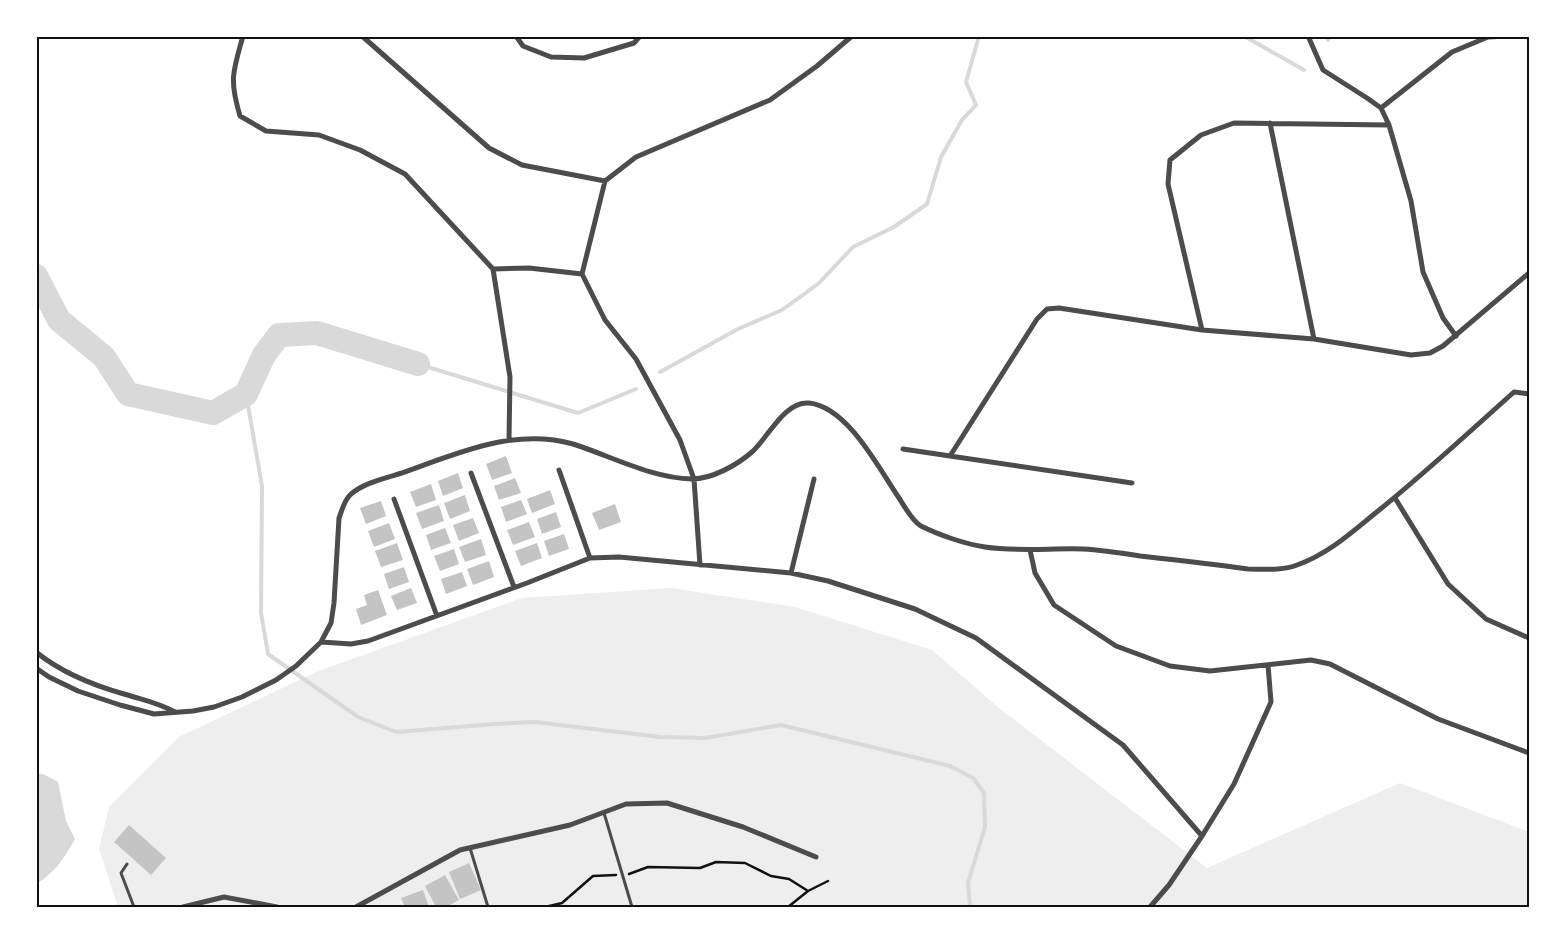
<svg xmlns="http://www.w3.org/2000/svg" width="1565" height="943" font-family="Quicksand,sans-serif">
	<rect width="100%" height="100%" fill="#fff"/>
	<!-- green -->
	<path fill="#eee" d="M 671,588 L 795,607 L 932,650 L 999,708 L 1207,868 L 1400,783 L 1529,832 L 1529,907 L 118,907 L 99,849 L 109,807 L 179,737 L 316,672 L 522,598 Z"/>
	<!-- water -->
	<path fill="#d9d9d9" d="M 36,774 L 43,774 L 58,782 L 66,821 L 75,839 C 65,857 55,873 36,884 Z"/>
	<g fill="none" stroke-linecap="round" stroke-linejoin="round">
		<!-- stream -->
		<path stroke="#d9d9d9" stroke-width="4" d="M 1244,36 L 1304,70
			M 1328,40 L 1329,36
			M 418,364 L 578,413 L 636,389
			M 660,372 L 738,329 L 782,310 L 818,284 L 853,247 L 894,227 L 927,204 L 941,157 L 962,120 L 976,105 L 966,82 L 979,36
			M 246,394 L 262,486 L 261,613 L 268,654 L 358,717 L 396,732 L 495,724 L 535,722 L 660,737 L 705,738 L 781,725 L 950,766 L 973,778 L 984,793 L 985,827 L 968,883 L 970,907"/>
		<!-- river -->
		<path stroke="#d9d9d9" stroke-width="24" d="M 36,276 L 59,320 L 104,357 L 128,394 L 213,413 L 246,394 L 264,355 L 279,335 L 317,333 L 418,364"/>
	</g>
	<!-- building -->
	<path fill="#c4c4c4" d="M 506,456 L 512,473 L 492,480 L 486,464 Z
		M 458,473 L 463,488 L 443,496 L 438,481 Z
		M 515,478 L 521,493 L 499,500 L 494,486 Z
		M 431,484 L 436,500 L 416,507 L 410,492 Z
		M 550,490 L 555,504 L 532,513 L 527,499 Z
		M 465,495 L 470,511 L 450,519 L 444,503 Z
		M 521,500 L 527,514 L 506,522 L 501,507 Z
		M 381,501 L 386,516 L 366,524 L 360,508 Z
		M 615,504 L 621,522 L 599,530 L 592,513 Z
		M 439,505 L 444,521 L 422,529 L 416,513 Z
		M 556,512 L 561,527 L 542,534 L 537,519 Z
		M 473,518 L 479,533 L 459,541 L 453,525 Z
		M 529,522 L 535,537 L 513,545 L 507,530 Z
		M 389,523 L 395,539 L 374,547 L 368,531 Z
		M 445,528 L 451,543 L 431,550 L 426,535 Z
		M 564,534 L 569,549 L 549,556 L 544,541 Z
		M 481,539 L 486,555 L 465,562 L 459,547 Z
		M 397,543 L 403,560 L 381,567 L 375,551 Z
		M 537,543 L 542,558 L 521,566 L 515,551 Z
		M 454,549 L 459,564 L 440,571 L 434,556 Z
		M 489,561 L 494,577 L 473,585 L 467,569 Z
		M 404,567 L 409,582 L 389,589 L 384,574 Z
		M 462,572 L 467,586 L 446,594 L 441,579 Z
		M 411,588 L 417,603 L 397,610 L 391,596 Z
		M 378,590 L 387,615 L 361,625 L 356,609 L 367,605 L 364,595 Z
		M 129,825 L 166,858 L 151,875 L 114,842 Z
		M 469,863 L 481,890 L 460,899 L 449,872 Z
		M 445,875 L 459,900 L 446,907 L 436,907 L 425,886 Z
		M 423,890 L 429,907 L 405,907 L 401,898 Z"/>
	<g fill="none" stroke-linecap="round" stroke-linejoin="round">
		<!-- path -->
		<path stroke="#111" stroke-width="2.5" d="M 629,874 L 648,867 L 700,868 L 716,862 L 745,863 L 771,876 L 789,879 L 808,891 L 828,881
			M 545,907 L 562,903 L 593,876 L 616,875
			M 788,907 L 808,891"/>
		<!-- service -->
		<path stroke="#4c4c4c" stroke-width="3" d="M 604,813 L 632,907
			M 470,848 L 488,907
			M 127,864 L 121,873 L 134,907"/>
		<!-- minor -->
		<path stroke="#4c4c4c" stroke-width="5" d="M 243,36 C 233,72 229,79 240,116 L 266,131 L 319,135 L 360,150 L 405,174 L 493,269 L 510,377 L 509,440
			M 362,36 L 489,148 L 522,165 L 605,181
			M 516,36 L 523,46 L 551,57 L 584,58 L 634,43 L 640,36
			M 1308,36 L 1323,70 L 1367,98 L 1381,108 L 1389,125 L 1411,201 L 1423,272 L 1443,318 L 1456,336
			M 1381,108 L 1452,52 L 1488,37 L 1507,36
			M 1270,123 L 1314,339
			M 493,269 L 529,268 L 582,274
			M 1202,330 L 1168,184 L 1170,160 L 1201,135 L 1234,123 L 1389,125
			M 903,449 L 950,456
			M 559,470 L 590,558
			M 471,473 L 514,587
			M 1132,483 L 950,456 L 1037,319 L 1047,309 L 1059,308 L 1202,330 L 1314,339 L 1411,355 L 1430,353 L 1443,346 L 1529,273
			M 1395,498 L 1448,584 L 1486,619 L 1529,638
			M 394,499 L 437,616
			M 1030,550 L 1035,573 L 1054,605 L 1116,646 L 1170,666 L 1210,671 L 1311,660 L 1330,664 L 1438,719 L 1529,753
			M 700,565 L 694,479 L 680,440 L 636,359 L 605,320 L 582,274 L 605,181 L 636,157 L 770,100 L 817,66 L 852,36
			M 791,573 L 814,479
			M 321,642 L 351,644 L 368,641 L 527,583 L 590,558 L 619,557 L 791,573 L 828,581 L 915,609 L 976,638 L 1123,745 L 1202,836
			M 36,652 C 62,673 92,685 124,694 C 143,700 156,702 175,712
			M 36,668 L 49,677 L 78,691 L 120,705 L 154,714 L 193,711 L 214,707 L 242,697 L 276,680 L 296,666 L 321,642 L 331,623 L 334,603 L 339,518 C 342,510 344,501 350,495 C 363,483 386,478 402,473 C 456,454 514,427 573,444 C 611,456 651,478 692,479 C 712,479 737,465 752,452 C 768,438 784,401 809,403 C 848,407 879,469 899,498 C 905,507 912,521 921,526 C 939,535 965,544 985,547 C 1018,552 1051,548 1083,549 C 1102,550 1121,553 1140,556 C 1176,560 1212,564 1248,569 C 1264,569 1282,571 1297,565 C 1326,555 1350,534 1373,515 C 1422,476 1468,433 1514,392 L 1529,394
			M 183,907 L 224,897 L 277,907
			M 356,907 L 460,850 L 570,825 L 626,804 L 667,803 L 743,827 L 816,857
			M 1150,907 L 1169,885 L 1202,836 L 1234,784 L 1271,702 L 1268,665"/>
	</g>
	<!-- border -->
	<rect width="1565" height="943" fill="none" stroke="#ffffff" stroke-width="75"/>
	<rect x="38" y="38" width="1490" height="868" fill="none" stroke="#111" stroke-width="2"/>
</svg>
